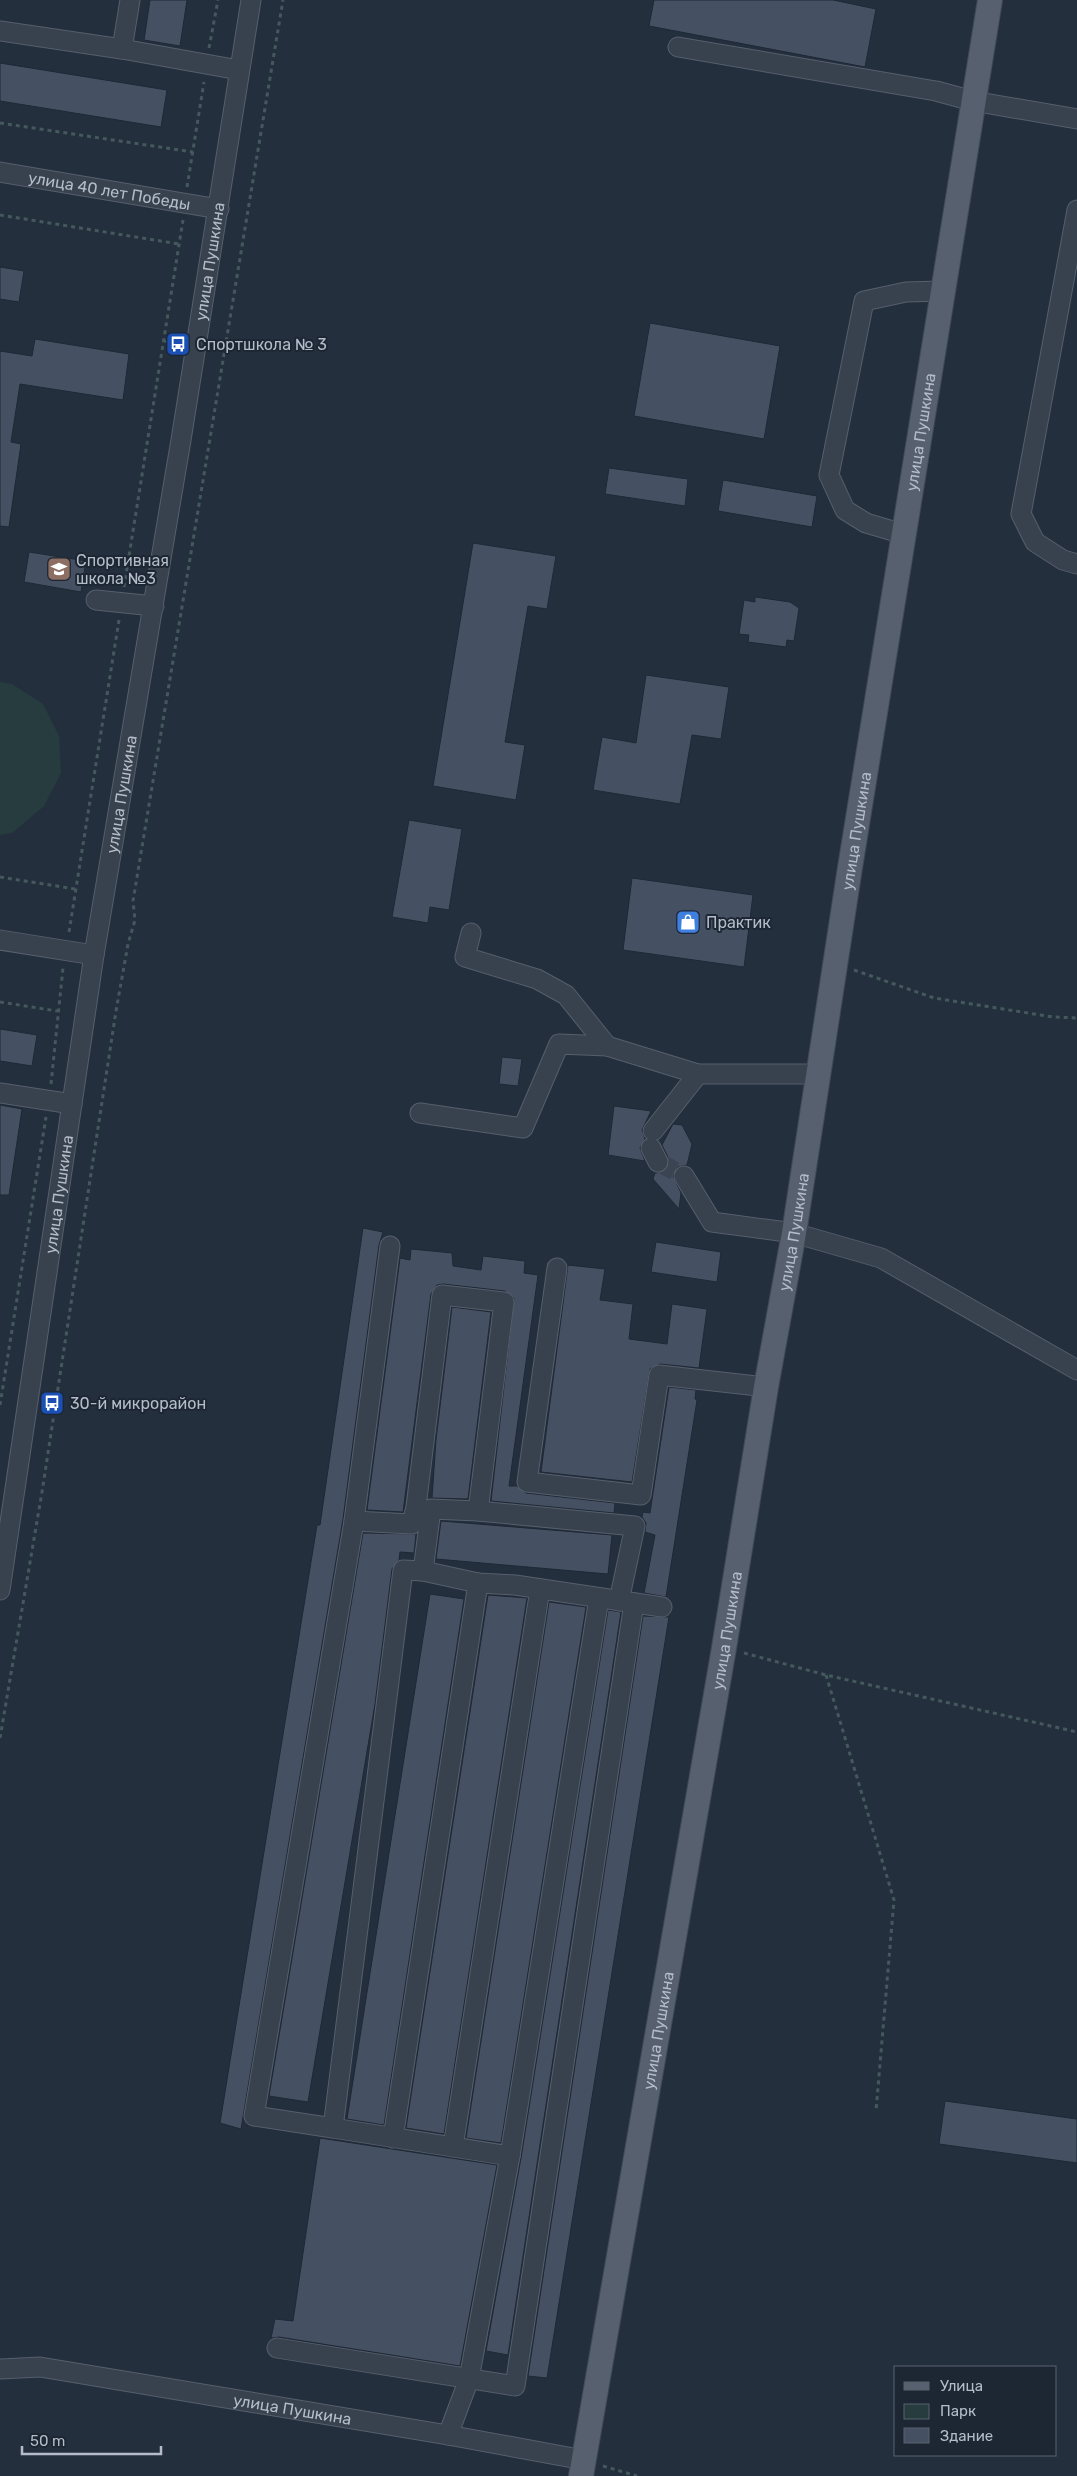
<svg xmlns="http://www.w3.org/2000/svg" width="1077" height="2476" font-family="Rubik,sans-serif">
	<rect width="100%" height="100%" fill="#242f3e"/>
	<!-- green -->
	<path fill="#263c3f" d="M 0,682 L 12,684 L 43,704 L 59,736 L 61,773 L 44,806 L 12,833 L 0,835 Z"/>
	<!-- building -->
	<path fill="#455162" stroke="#1f2835" d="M 150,0 L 187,0 L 180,46 L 144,40 Z
		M 654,0 L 833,0 L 876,9 L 865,67 L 649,26 Z
		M 0,63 L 167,90 L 161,127 L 0,101 Z
		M 0,267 L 24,271 L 19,302 L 0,299 Z
		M 650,323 L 780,346 L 764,439 L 634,416 Z
		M 35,339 L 129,354 L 123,400 L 20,384 L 11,442 L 21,444 L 9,527 L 0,526 L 0,351 L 32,356 Z
		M 609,468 L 688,479 L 685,506 L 605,494 Z
		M 723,480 L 817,496 L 812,527 L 718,511 Z
		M 473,543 L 556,556 L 547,609 L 528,606 L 505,742 L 525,745 L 516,800 L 433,786 Z
		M 29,552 L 86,561 L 81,592 L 24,582 Z
		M 755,597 L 790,602 L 799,608 L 794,641 L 787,640 L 786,647 L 748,642 L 749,635 L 739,634 L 744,600 L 755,602 Z
		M 646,675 L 729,687 L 721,739 L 692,735 L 680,804 L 593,790 L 602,737 L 636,743 Z
		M 409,820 L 462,829 L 449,910 L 430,907 L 428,923 L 392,917 Z
		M 632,878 L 753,895 L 744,967 L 623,950 Z
		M 0,1029 L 37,1035 L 32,1066 L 0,1061 Z
		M 502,1057 L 522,1059 L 518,1086 L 499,1084 Z
		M 0,1105 L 22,1109 L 9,1195 L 0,1195 Z
		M 614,1106 L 651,1111 L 642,1130 L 645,1139 L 640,1148 L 645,1161 L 608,1155 Z
		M 673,1124 L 682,1125 L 692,1144 L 687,1165 L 678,1167 L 673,1176 L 681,1193 L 679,1209 L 653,1179 L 655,1173 L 663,1172 L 668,1168 L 668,1157 L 662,1145 Z
		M 363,1228 L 383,1232 L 379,1245 L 343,1519 L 241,2129 L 220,2123 L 317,1525 L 320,1525 Z
		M 656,1242 L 721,1252 L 717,1282 L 651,1272 Z
		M 411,1249 L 452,1253 L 453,1266 L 481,1270 L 483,1256 L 525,1261 L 524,1273 L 538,1275 L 509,1486 L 517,1486 L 526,1493 L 615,1503 L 614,1513 L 491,1501 L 514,1298 L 505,1291 L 443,1284 L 437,1285 L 431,1294 L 403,1512 L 367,1510 L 400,1258 L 410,1260 Z
		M 568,1265 L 605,1269 L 600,1300 L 633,1304 L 629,1339 L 667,1344 L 672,1304 L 707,1309 L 699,1368 L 660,1364 L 650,1369 L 632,1482 L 541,1472 Z
		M 452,1307 L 491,1312 L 468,1499 L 432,1498 L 436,1440 Z
		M 669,1387 L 696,1390 L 695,1399 L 697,1400 L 666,1597 L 644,1593 L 655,1535 L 645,1532 L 646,1523 L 642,1517 L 643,1512 L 650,1513 Z
		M 441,1521 L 612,1535 L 608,1574 L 436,1559 Z
		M 363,1533 L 416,1534 L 414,1553 L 400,1552 L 399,1560 L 392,1569 L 375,1704 L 308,2102 L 269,2096 Z
		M 430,1594 L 464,1599 L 384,2125 L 347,2119 Z
		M 488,1595 L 527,1598 L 444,2134 L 406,2128 Z
		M 549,1602 L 586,1607 L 501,2143 L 466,2138 Z
		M 608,1610 L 621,1612 L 508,2355 L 486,2351 L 521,2158 Z
		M 643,1616 L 669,1617 L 547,2378 L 528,2376 Z
		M 945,2101 L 1077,2119 L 1077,2163 L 939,2144 Z
		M 320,2138 L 497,2165 L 460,2366 L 279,2337 L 271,2338 L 275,2319 L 293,2321 Z"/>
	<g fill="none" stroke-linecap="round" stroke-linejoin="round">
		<!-- minor-tunnel -->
		<path stroke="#3a4453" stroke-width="19" stroke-dasharray="19 9" stroke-linecap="butt" d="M 658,1162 L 684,1176"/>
		<!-- minor casing -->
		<g stroke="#565f6c" stroke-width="21">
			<g id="minor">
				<path d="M 0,31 L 122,49 L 239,70"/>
				<path d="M 678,47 L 936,91 L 973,101 L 1077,119"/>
				<path d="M 122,49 L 130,0"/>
				<path id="s1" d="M 0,172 L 219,209"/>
				<path d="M 1077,210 L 1021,514 L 1035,542 L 1063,560 L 1077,564"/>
				<path d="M 903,534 L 866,523 L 845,510 L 829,475 L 864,301 L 906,292 L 942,291"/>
				<path d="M 96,600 L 154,606"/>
				<path d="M 471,933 L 465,957 L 537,979 L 566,995 L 607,1046"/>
				<path d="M 0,940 L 94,955"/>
				<path d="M 0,1093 L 72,1104"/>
				<path d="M 420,1113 L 523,1128 L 559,1044 L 607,1046 L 698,1074 L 817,1074"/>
				<path d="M 653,1131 L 698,1074"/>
				<path d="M 651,1148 L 658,1162"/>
				<path d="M 684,1176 L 712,1222 L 794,1233 L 881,1258 L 1077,1370"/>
				<path d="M 557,1268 L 527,1482 L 641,1495 L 659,1375 L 766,1387"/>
				<path d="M 354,1521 L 412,1524 L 416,1507 L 442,1295 L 504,1302 L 478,1511"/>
				<path d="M 423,1571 L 431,1509 L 478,1511 L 635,1526 L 619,1601"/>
				<path id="s2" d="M 0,1590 L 94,955 L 181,440 L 251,0"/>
				<path d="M 333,2128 L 254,2116 L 354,1521 L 390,1246"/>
				<path d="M 393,2138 L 478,1583"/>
				<path d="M 453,2147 L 540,1589"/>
				<path d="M 510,2156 L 599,1598"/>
				<path d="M 277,2348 L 515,2386 L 634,1603"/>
				<path id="s3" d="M 0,2369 L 40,2367 L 448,2435 L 584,2460"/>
				<path d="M 448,2435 L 469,2379 L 510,2156 L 333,2128 L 403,1570 L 423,1571 L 478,1583 L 515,1585 L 662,1607"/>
			</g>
		</g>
		<!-- major casing -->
		<g stroke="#414a57" stroke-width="26">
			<g id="major">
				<path id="s4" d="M 581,2476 L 724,1648 L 766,1387 L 794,1233 L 849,874 L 990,0"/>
			</g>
		</g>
		<!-- path -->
		<path stroke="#44595c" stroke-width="3" stroke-dasharray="4 4" stroke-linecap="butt" d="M 209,48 L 218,0
			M 0,123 L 193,152
			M 187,187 L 204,82
			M 0,215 L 179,244
			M 164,341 L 178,344
			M 124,587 L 183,220
			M 0,877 L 75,889
			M 69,932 L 119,620
			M 854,970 L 934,998 L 1053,1017 L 1077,1018
			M 0,1002 L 57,1011
			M 51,1084 L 63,968
			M 0,1405 L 46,1117
			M 744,1653 L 826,1675 L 1077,1732
			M 826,1675 L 894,1900 L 876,2111
			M 0,1738 L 42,1492 L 116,1011 L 128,944 L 135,920 L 133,901 L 283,0
			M 603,2466 L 637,2476"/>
		<!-- minor -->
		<use href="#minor" stroke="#38414e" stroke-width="19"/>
		<!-- major -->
		<use href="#major" stroke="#56606e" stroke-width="24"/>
	</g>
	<!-- icons -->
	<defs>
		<g id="bus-square" transform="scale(1.25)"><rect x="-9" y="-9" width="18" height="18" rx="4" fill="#1a4fb4" stroke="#1d2633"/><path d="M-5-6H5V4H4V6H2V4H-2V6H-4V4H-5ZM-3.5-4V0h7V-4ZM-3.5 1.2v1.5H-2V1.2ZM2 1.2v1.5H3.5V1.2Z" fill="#fff"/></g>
		<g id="school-square" transform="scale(1.25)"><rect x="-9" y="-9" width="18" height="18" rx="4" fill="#8d6e63" stroke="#1d2633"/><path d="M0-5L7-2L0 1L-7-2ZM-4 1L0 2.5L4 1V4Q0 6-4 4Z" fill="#fff"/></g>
		<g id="shop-square" transform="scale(1.25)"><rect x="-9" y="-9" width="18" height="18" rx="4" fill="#3f7fe0" stroke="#1d2633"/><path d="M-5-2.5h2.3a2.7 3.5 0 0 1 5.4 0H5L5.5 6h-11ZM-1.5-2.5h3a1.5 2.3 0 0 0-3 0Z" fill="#fff"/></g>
	</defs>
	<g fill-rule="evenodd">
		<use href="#bus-square" x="178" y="344"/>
		<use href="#school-square" x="59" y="569"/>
		<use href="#shop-square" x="688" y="922"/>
		<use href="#bus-square" x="52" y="1403"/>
	</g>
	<g text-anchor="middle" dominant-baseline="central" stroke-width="4" stroke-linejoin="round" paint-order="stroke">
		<!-- street labels -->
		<g font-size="16" fill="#b4bcc9" stroke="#1d2633">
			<text stroke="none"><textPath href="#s1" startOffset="111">улица 40 лет Победы</textPath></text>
			<text stroke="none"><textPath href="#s2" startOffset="1345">улица Пушкина</textPath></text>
			<text stroke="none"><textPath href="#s4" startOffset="2072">улица Пушкина</textPath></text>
			<text stroke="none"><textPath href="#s2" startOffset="805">улица Пушкина</textPath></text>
			<text stroke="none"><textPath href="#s4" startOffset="1668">улица Пушкина</textPath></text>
			<text stroke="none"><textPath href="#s2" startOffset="400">улица Пушкина</textPath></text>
			<text stroke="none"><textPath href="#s4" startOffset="1262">улица Пушкина</textPath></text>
			<text stroke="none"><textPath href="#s4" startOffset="858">улица Пушкина</textPath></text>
			<text stroke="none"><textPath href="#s4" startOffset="452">улица Пушкина</textPath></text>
			<text stroke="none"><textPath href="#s3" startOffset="296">улица Пушкина</textPath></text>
		</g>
		<!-- poi labels -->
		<g font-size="16" fill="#b4bcc9" stroke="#1d2633" text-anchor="start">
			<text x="196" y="344">Спортшкола № 3</text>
			<text x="76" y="560">Спортивная<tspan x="76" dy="18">школа №3</tspan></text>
			<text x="706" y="922">Практик</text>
			<text x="70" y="1403">30-й микрорайон</text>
		</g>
	</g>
	<!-- legend -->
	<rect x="894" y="2366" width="162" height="90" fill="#1d2633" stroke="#59626f"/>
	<rect x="904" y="2382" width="25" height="8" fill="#56606e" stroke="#59626f"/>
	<text x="940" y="2391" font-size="15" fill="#b4bcc9">Улица</text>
	<rect x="904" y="2404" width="25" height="15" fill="#263c3f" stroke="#59626f"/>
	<text x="940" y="2416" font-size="15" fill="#b4bcc9">Парк</text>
	<rect x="904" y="2428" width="25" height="15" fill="#455162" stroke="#59626f"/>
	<text x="940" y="2441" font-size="15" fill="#b4bcc9">Здание</text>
	<!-- scale -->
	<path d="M22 2446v8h139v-8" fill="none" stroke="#b4bcc9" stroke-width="2.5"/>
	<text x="30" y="2446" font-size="15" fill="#b4bcc9" stroke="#1d2633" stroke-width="4" paint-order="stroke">50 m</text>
</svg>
